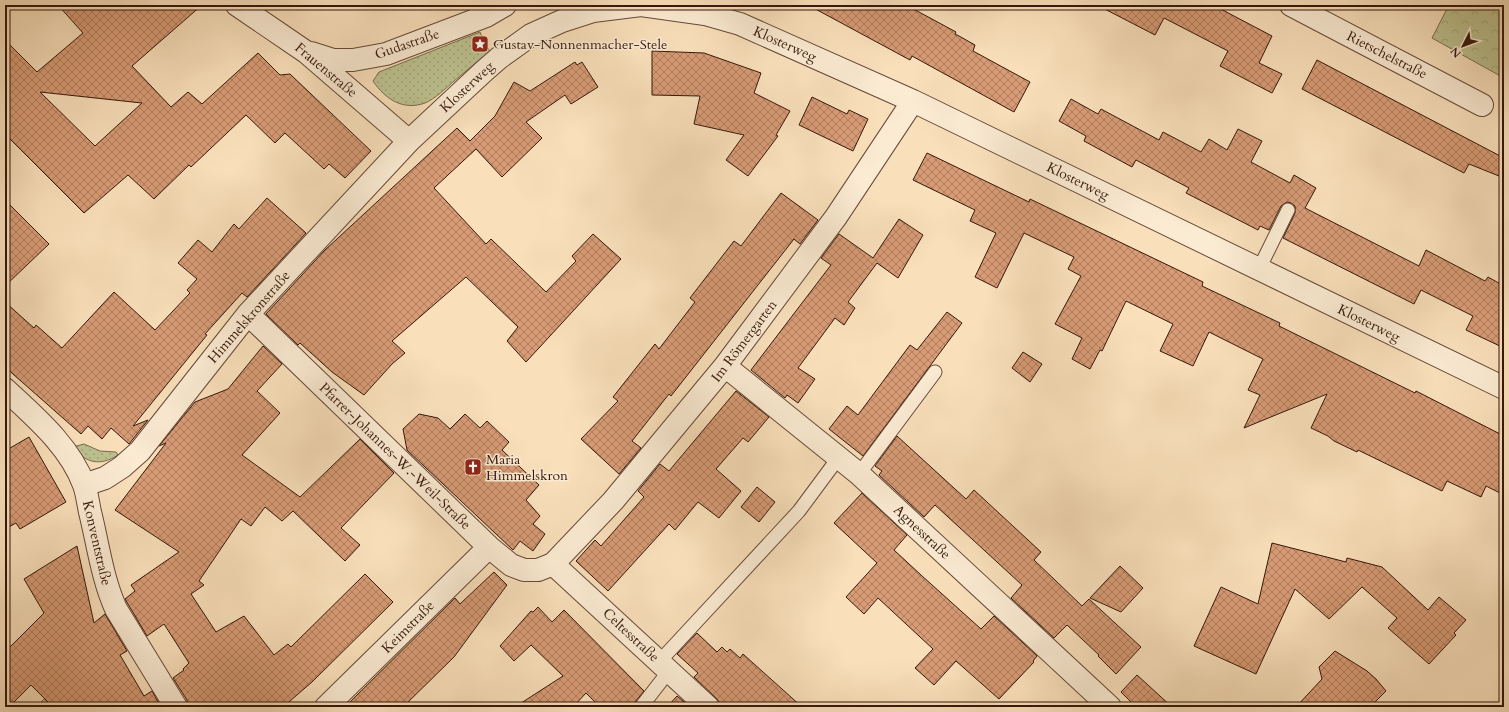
<svg xmlns="http://www.w3.org/2000/svg" width="1509" height="712" font-family="Cardo,serif">
	<defs>
		<pattern id="grass-dots" width="8" height="8" patternUnits="userSpaceOnUse"><rect width="8" height="8" fill="#bdc290"/><path d="M2 2h.1M6 6h.1" fill="none" stroke="#a3a67b" stroke-width="1.8" stroke-linecap="round"/></pattern>
		<pattern id="park-crowns" width="20" height="18" patternUnits="userSpaceOnUse"><rect width="20" height="18" fill="#bdc290"/><path d="M2 6a3 3 0 1 1 6 0M12 15a3 3 0 1 1 6 0" fill="none" stroke="#a3a67b"/></pattern>
		<pattern id="building-cross-hatch" width="8" height="8" patternUnits="userSpaceOnUse"><rect width="8" height="8" fill="#d79b75"/><path d="M0 0l8 8M0 8l8-8" fill="none" stroke="#af7d5e"/></pattern>
	</defs>
	<rect width="100%" height="100%" fill="#f9e0bb"/>
	<filter id="stains"><feTurbulence type="fractalNoise" baseFrequency=".005" numOctaves="4"/><feColorMatrix values="0 0 0 0 .2 0 0 0 0 .09 0 0 0 0 .02 0 0 0 .5 -.17"/></filter>
	<radialGradient id="worn" r=".72"><stop offset=".6" stop-color="#630" stop-opacity="0"/><stop offset="1" stop-color="#630" stop-opacity=".3"/></radialGradient>
	<!-- grass -->
	<path fill="url(#grass-dots)" stroke="#796c4e" d="M 480,32 L 482,37 L 482,43 L 487,47 L 490,51 C 478,61 466,71 454,81 C 446,88 435,99 425,103 C 403,111 385,99 373,81 L 379,72 Z
		M 84,444 L 100,451 L 116,452 L 118,455 C 101,466 86,464 73,447 Z
		M 44,699 L 53,707 L 35,707 L 36,707 Z"/>
	<!-- park -->
	<path fill="url(#park-crowns)" stroke="#796c4e" d="M 1449,5 L 1504,5 L 1504,78 L 1432,38 Z"/>
	<!-- building -->
	<path fill="url(#building-cross-hatch)" stroke="#35170c" fill-rule="evenodd" d="M 58,5 L 202,5 L 132,66 L 171,107 L 188,92 L 202,104 L 258,53 L 280,75 L 290,74 L 371,151 L 345,178 L 329,164 L 324,169 L 285,133 L 275,143 L 246,115 L 191,167 L 189,165 L 154,199 L 128,175 L 84,213 L 5,134 L 5,40 L 37,72 L 83,33 ZM 40,92 L 142,103 L 95,146 Z
		M 808,5 L 906,5 L 956,32 L 955,34 L 959,36 L 975,45 L 973,51 L 1030,82 L 1014,112 L 912,56 L 910,60 Z
		M 1097,5 L 1213,5 L 1272,36 L 1259,63 L 1282,74 L 1272,93 L 1220,66 L 1228,51 L 1164,18 L 1155,35 Z
		M 652,51 L 704,53 L 761,73 L 754,93 L 790,111 L 776,135 L 778,136 L 748,176 L 726,160 L 744,135 L 694,124 L 700,96 L 652,95 Z
		M 1317,60 L 1504,158 L 1504,178 L 1469,164 L 1464,173 L 1302,89 Z
		M 575,62 L 577,65 L 582,62 L 598,87 L 571,104 L 565,95 L 526,122 L 542,138 L 502,177 L 476,149 L 434,188 L 486,244 L 491,239 L 546,292 L 576,261 L 572,256 L 593,234 L 621,259 L 526,362 L 507,341 L 518,327 L 466,277 L 392,341 L 405,353 L 392,364 L 364,395 L 332,372 L 300,343 L 298,345 L 266,314 L 325,250 L 457,128 L 470,141 L 495,116 L 514,82 L 530,91 Z
		M 812,97 L 847,114 L 849,110 L 868,119 L 853,151 L 799,125 Z
		M 1071,99 L 1098,114 L 1101,109 L 1159,140 L 1163,132 L 1201,152 L 1209,139 L 1227,150 L 1238,129 L 1262,141 L 1251,162 L 1290,183 L 1294,175 L 1316,188 L 1305,208 L 1419,266 L 1426,250 L 1485,281 L 1488,277 L 1504,286 L 1504,348 L 1466,330 L 1473,316 L 1421,290 L 1414,304 L 1283,238 L 1295,213 L 1295,206 L 1291,203 L 1287,202 L 1281,206 L 1269,230 L 1260,226 L 1258,230 L 1186,193 L 1189,188 L 1136,160 L 1132,167 L 1084,141 L 1086,136 L 1059,121 Z
		M 927,153 L 1029,202 L 1030,199 L 1203,282 L 1202,286 L 1280,323 L 1279,326 L 1415,393 L 1416,391 L 1504,436 L 1504,495 L 1486,486 L 1481,497 L 1447,481 L 1442,491 L 1358,450 L 1357,452 L 1334,441 L 1328,436 L 1311,428 L 1327,394 L 1244,428 L 1260,395 L 1248,390 L 1263,359 L 1209,332 L 1193,366 L 1160,351 L 1173,324 L 1126,301 L 1102,351 L 1100,350 L 1090,369 L 1072,359 L 1082,338 L 1055,324 L 1081,276 L 1068,269 L 1074,257 L 1024,233 L 997,288 L 975,277 L 996,233 L 970,221 L 975,210 L 913,180 Z
		M 781,193 L 818,220 L 800,244 L 794,239 L 671,396 L 669,394 L 632,441 L 641,448 L 619,474 L 581,439 L 618,401 L 613,397 L 655,344 L 659,349 L 695,302 L 690,298 L 734,241 L 741,246 Z
		M 267,198 L 306,233 L 247,297 L 242,293 L 205,334 L 207,335 L 133,426 L 148,420 L 129,444 L 111,428 L 102,439 L 88,426 L 81,434 L 5,367 L 5,302 L 34,328 L 36,325 L 62,348 L 114,292 L 155,330 L 190,293 L 187,290 L 197,279 L 178,263 L 198,240 L 212,252 L 234,224 L 239,229 Z
		M 5,200 L 49,244 L 5,286 Z
		M 899,219 L 923,235 L 898,278 L 877,263 L 848,302 L 855,308 L 844,325 L 835,318 L 798,368 L 815,379 L 798,403 L 787,395 L 785,398 L 751,370 L 831,265 L 821,258 L 839,234 L 873,258 Z
		M 947,312 L 962,323 L 863,456 L 829,429 L 847,406 L 858,415 L 910,345 L 917,350 Z
		M 263,346 L 282,364 L 257,391 L 280,413 L 242,455 L 300,497 L 360,439 L 394,473 L 341,528 L 360,545 L 345,561 L 293,511 L 282,521 L 265,507 L 251,526 L 241,519 L 199,581 L 204,585 L 191,594 L 216,632 L 244,616 L 274,655 L 288,644 L 291,647 L 365,574 L 393,602 L 312,682 L 283,707 L 188,707 L 187,700 L 173,678 L 184,670 L 183,669 L 189,663 L 164,624 L 147,636 L 125,599 L 135,591 L 131,585 L 179,552 L 115,510 L 166,443 L 159,446 L 195,402 L 228,389 Z
		M 1023,352 L 1042,364 L 1030,382 L 1012,368 Z
		M 736,391 L 769,417 L 748,442 L 743,438 L 716,469 L 741,491 L 719,518 L 698,502 L 675,530 L 669,524 L 608,591 L 576,561 L 595,540 L 601,546 L 644,497 L 638,491 L 660,464 L 669,471 Z
		M 419,414 L 438,418 L 450,429 L 465,414 L 480,428 L 487,421 L 509,442 L 502,450 L 539,485 L 526,500 L 540,516 L 533,524 L 545,534 L 533,551 L 520,541 L 513,550 L 407,450 L 403,429 Z
		M 897,436 L 966,499 L 974,490 L 1041,552 L 1034,560 L 1055,580 L 1082,606 L 1089,599 L 1141,647 L 1116,674 L 1098,656 L 1099,655 L 1067,625 L 1054,638 L 1011,598 L 1022,585 L 935,505 L 924,517 L 879,475 L 882,471 L 875,466 Z
		M 29,437 L 66,502 L 20,529 L 16,523 L 5,529 L 5,451 Z
		M 757,487 L 775,502 L 759,522 L 741,507 Z
		M 862,493 L 907,535 L 894,550 L 921,575 L 981,629 L 994,616 L 1037,656 L 1033,661 L 1034,662 L 999,699 L 956,661 L 934,685 L 915,668 L 933,649 L 878,598 L 864,614 L 846,597 L 877,563 L 834,523 Z
		M 1272,543 L 1346,562 L 1347,558 L 1382,567 L 1428,610 L 1439,597 L 1466,620 L 1454,633 L 1456,635 L 1429,664 L 1388,628 L 1397,618 L 1362,587 L 1329,619 L 1295,589 L 1256,674 L 1194,646 L 1221,587 L 1258,604 Z
		M 77,546 L 94,623 L 105,614 L 127,651 L 120,655 L 144,696 L 152,691 L 161,707 L 53,707 L 31,685 L 9,707 L 5,707 L 5,652 L 44,613 L 24,579 Z
		M 1120,566 L 1143,588 L 1121,612 L 1090,598 Z
		M 494,572 L 507,585 L 454,657 L 403,707 L 345,707 L 455,598 L 460,604 Z
		M 538,607 L 552,622 L 564,610 L 644,691 L 635,702 L 633,707 L 600,707 L 586,693 L 573,707 L 515,707 L 563,676 L 531,645 L 514,661 L 500,646 L 531,611 L 533,612 Z
		M 697,633 L 717,652 L 722,647 L 727,652 L 730,649 L 740,658 L 743,654 L 802,707 L 720,707 L 720,703 L 716,698 L 694,677 L 698,673 L 677,654 Z
		M 1335,651 L 1367,671 L 1376,679 L 1386,691 L 1370,707 L 1296,707 L 1322,679 L 1319,667 Z
		M 1137,675 L 1172,707 L 1136,707 L 1121,692 Z
		M 677,696 L 690,707 L 667,707 Z"/>
	<g fill="none" stroke-linecap="round" stroke-linejoin="round">
		<!-- service casing -->
		<g stroke="#664938" stroke-width="15">
			<path id="service" d="M 1259,269 L 1288,210
				M 859,474 L 935,372
				M 659,662 L 799,511 L 839,457
				M 641,707 L 669,671"/>
		</g>
		<!-- minor casing -->
		<g stroke="#664938" stroke-width="24">
			<path id="minor" d="M 237,5 L 306,52 L 409,141
				M 1291,5 L 1482,105
				M 311,53 L 333,60 L 353,60 L 386,54 L 486,16 L 505,5
				M 248,314 L 489,547 L 511,565 L 524,570 L 538,570 L 553,564 L 613,501 L 725,366 L 836,217 L 913,101
				M 725,366 L 859,474 L 1110,707
				M 5,389 C 34,416 70,446 84,485 C 87,493 88,503 90,512 C 98,544 102,578 116,609 L 176,707
				M 84,485 L 105,478 L 122,467 L 140,451 L 248,314 L 409,141 L 483,72 L 499,58 L 531,35 L 562,21 L 593,11 L 641,5 L 705,14 L 740,24 L 913,101 L 1504,388
				M 553,564 L 708,707
				M 326,707 L 489,547"/>
		</g>
		<!-- service -->
		<use href="#service" stroke="#fbebd3" stroke-width="13"/>
		<!-- minor -->
		<use href="#minor" stroke="#fbebd3" stroke-width="22"/>
	</g>
	<!-- icons -->
	<defs>
		<g id="sight-square" transform="scale(0.9)"><rect x="-9" y="-9" width="18" height="18" rx="4" fill="#8f2418" stroke="#fbebd3"/><path d="M0-6L1.8-2.2L6-1.7L2.9 1.2L3.7 5.4L0 3.3L-3.7 5.4L-2.9 1.2L-6-1.7L-1.8-2.2Z" fill="#fff"/></g>
		<g id="church-square" transform="scale(0.9)"><rect x="-9" y="-9" width="18" height="18" rx="4" fill="#8f2418" stroke="#fbebd3"/><path d="M-1.2-6h2.4v3.5h3.3v2.4h-3.3V6h-2.4V-.1h-3.3v-2.4h3.3Z" fill="#fff"/></g>
	</defs>
	<g fill-rule="evenodd">
		<use href="#sight-square" x="480" y="44"/>
		<use href="#church-square" x="473" y="467"/>
	</g>
	<g text-anchor="middle" dominant-baseline="central" stroke-width="3" stroke-linejoin="round" paint-order="stroke">
		<!-- street labels -->
		<g font-size="14" fill="#35170c" stroke="#fbebd3">
			<text transform="translate(407 44) rotate(-19)">Gudastraße</text>
			<text transform="translate(785 44) rotate(24)">Klosterweg</text>
			<text transform="translate(1387 55) rotate(27)">Rietschelstraße</text>
			<text transform="translate(326 70) rotate(40)">Frauenstraße</text>
			<text transform="translate(467 87) rotate(-43)">Klosterweg</text>
			<text transform="translate(1078 181) rotate(26)">Klosterweg</text>
			<text transform="translate(249 317) rotate(-49)">Himmelskronstraße</text>
			<text transform="translate(1369 323) rotate(26)">Klosterweg</text>
			<text transform="translate(744 341) rotate(-53)">Im Römergarten</text>
			<text transform="translate(395 456) rotate(44)">Pfarrer-Johannes-W.-Weil-Straße</text>
			<text transform="translate(922 532) rotate(43)">Agnesstraße</text>
			<text transform="translate(97 543) rotate(77)">Konventstraße</text>
			<text transform="translate(408 627) rotate(-45)">Keimstraße</text>
			<text transform="translate(631 635) rotate(43)">Celtesstraße</text>
		</g>
		<!-- poi labels -->
		<g font-size="14" fill="#35170c" stroke="#fbebd3" text-anchor="start">
			<text x="493" y="44">Gustav-Nonnenmacher-Stele</text>
			<text x="486" y="459">Maria<tspan x="486" dy="16">Himmelskron</tspan></text>
		</g>
	</g>
	<!-- margin -->
	<rect width="1509" height="712" fill="none" stroke="#f9e0bb" stroke-width="20"/>
	<rect x="6" y="6" width="1497" height="700" fill="none" stroke="#35170c" stroke-width="2"/>
	<rect x="10" y="10" width="1489" height="692" fill="none" stroke="#35170c"/>
	<!-- north arrow -->
	<g transform="translate(1463 46) rotate(228)" stroke="#fbebd3" stroke-width="3" paint-order="stroke">
	<path d="M0-3L7 15L0 10L-7 15Z" fill="#35170c"/>
	<text y="-6" font-size="11" font-weight="bold" text-anchor="middle" fill="#35170c">N</text>
	</g>
	<rect width="100%" height="100%" filter="url(#stains)"/>
	<rect width="100%" height="100%" fill="url(#worn)"/>
</svg>
